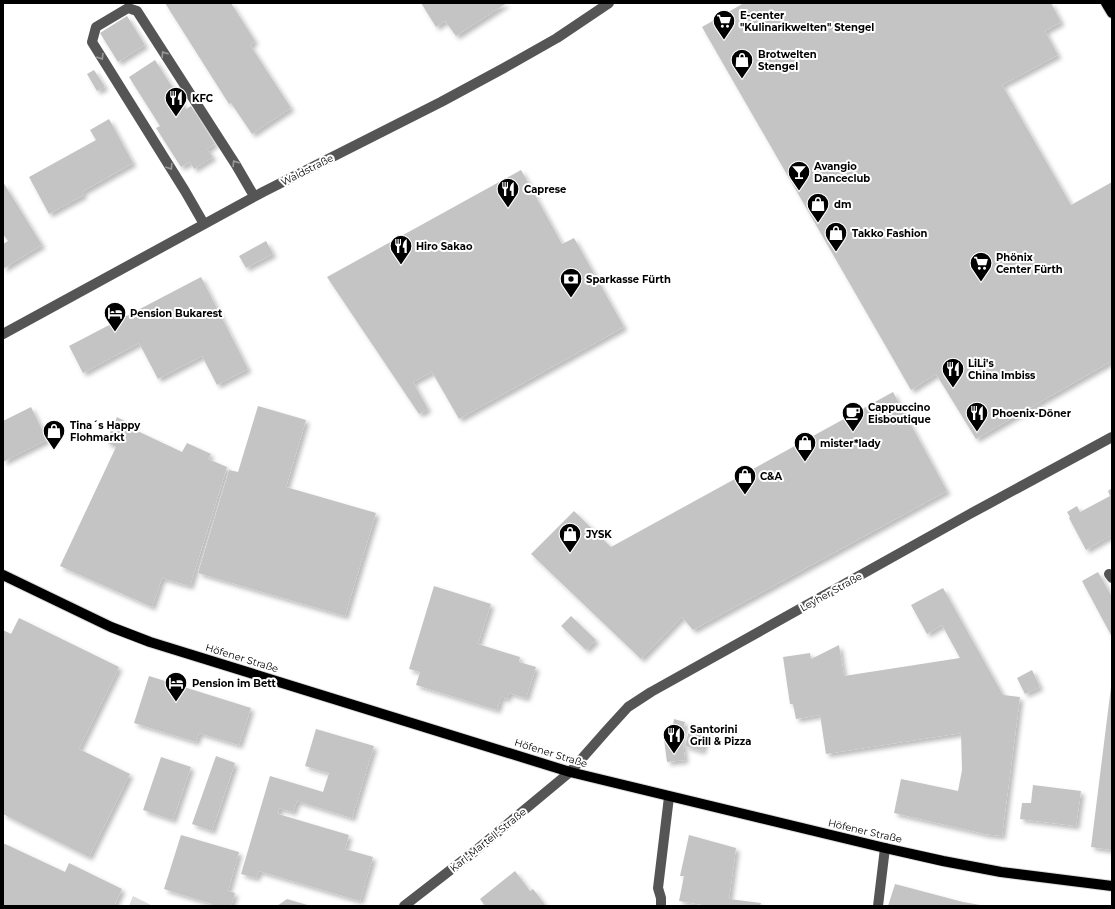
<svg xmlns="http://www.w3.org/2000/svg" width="1115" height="909" font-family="Montserrat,sans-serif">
	<defs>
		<filter id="shadow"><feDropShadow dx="3.5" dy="3.5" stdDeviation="2" flood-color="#0004"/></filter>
	</defs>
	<rect width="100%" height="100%" fill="#fff"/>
	<!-- green -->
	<path fill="#dcdcdc" d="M 133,896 L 153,906 L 129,906 Z"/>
	<!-- building -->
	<path fill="#c4c4c4" filter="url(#shadow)" d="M 165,3 L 231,3 L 255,41 L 250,45 L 291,108 L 252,134 L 231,103 L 229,104 Z
		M 421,3 L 507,3 L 456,36 L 445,21 L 436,27 Z
		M 744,3 L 1051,3 L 1061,22 L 1045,31 L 1058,55 L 1002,85 L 1071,205 L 1112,182 L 1112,361 L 976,439 L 936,374 L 911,390 L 702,27 Z
		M 127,16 L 145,45 L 118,62 L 100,33 Z
		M 155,60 L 186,109 L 191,106 L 215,144 L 207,149 L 213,157 L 194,169 L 190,162 L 181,167 L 156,128 L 160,126 L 129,77 Z
		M 94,70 L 105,87 L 97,91 L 87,74 Z
		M 109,119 L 133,163 L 82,192 L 84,195 L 49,214 L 29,177 L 96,140 L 90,130 Z
		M 521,170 L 562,244 L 574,238 L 624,327 L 459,419 L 432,372 L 413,382 L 428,409 L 419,414 L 327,277 Z
		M 3,182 L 42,245 L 3,269 L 3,244 L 8,241 L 3,234 Z
		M 266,241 L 273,254 L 246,268 L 239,256 Z
		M 201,277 L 248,369 L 217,385 L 202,356 L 158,379 L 139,343 L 83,373 L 69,346 Z
		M 893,392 L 947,491 L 693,630 L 682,617 L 641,659 L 531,554 L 574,511 L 611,547 Z
		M 258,406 L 306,420 L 286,487 L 376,513 L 345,616 L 198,573 L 229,470 L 238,472 Z
		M 31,407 L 47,440 L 3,462 L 3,421 Z
		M 117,417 L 130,424 L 129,427 L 182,452 L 187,443 L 211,454 L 208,459 L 227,467 L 190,586 L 162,578 L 152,607 L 60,566 L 116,447 L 106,442 Z
		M 1112,488 L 1112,535 L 1086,550 L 1069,518 L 1070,517 L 1067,512 L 1077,506 L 1080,512 L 1110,496 L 1108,491 Z
		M 1098,572 L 1112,597 L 1112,637 L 1082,581 Z
		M 434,586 L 491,604 L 478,644 L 520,657 L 519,662 L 536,667 L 526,698 L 509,693 L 507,699 L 501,697 L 497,710 L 416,685 L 420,672 L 409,669 Z
		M 943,588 L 1003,695 L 1020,697 L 1002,836 L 985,834 L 894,813 L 901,779 L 958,791 L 962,770 L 961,733 L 826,754 L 820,715 L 796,719 L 793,704 L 790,704 L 783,657 L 810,653 L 811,659 L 839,645 L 844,676 L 960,658 L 942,625 L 927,634 L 911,605 Z
		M 571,616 L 596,640 L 586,650 L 561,626 Z
		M 19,618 L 119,667 L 79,749 L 130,774 L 89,857 L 3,814 L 3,630 L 11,634 Z
		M 1032,670 L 1040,687 L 1025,694 L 1017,678 Z
		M 149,676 L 251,708 L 239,745 L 199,733 L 196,742 L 134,723 Z
		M 1111,687 L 1112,687 L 1112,850 L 1091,847 Z
		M 674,719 L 685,722 L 682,736 L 685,760 L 667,762 L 664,739 L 671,738 Z
		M 691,723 L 709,728 L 702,751 L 685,746 Z
		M 316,729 L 374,746 L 352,818 L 297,801 L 293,812 L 279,808 L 278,814 L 349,835 L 345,849 L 373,857 L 360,901 L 259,871 L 256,878 L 241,874 L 270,776 L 323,792 L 329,773 L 305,766 Z
		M 216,756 L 235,763 L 212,831 L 192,824 Z
		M 161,757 L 191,767 L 173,820 L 143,810 Z
		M 1033,785 L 1081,791 L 1076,826 L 1020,819 L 1022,803 L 1031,803 Z
		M 181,835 L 239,852 L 228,891 L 235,893 L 231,906 L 211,906 L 212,904 L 164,889 Z
		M 689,835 L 736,848 L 729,899 L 761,903 L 760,906 L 709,906 L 679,901 L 684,876 L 680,876 Z
		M 3,843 L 65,872 L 69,863 L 122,889 L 114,906 L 3,906 Z
		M 515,871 L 530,891 L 533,889 L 546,906 L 485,906 L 480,899 Z
		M 895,884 L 963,902 L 986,906 L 888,906 Z
		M 287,899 L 311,906 L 277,906 Z"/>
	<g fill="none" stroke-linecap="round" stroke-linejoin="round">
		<!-- major casing -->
		<g stroke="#dbdbdb" stroke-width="12">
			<path id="major" d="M 1106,3 L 1112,13
				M 3,575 L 111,627 L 150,642 L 570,772 L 885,848 L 943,861 L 1001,872 L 1112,886"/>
		</g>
		<!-- minor -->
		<path stroke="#555" stroke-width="10" d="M 204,224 L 185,191 L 92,42 L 96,27 L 128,8 L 137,11 L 236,165 L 254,196
			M 3,334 L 263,192 L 441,102 L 504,68 L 557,38 L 609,3
			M 1109,574 L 1112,578
			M 404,906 L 475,851 L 570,772 L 607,730 L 628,707 L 651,692 L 968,515 L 1112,437
			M 661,906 L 661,898 L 658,888 L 669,797
			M 878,906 L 885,848"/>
		<!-- major -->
		<use href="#major" stroke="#000" stroke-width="10"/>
	</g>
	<!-- one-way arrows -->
	<defs><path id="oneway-chevron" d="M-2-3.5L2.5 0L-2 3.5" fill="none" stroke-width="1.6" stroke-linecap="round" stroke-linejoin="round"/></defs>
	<g stroke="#999">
		<use href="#oneway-chevron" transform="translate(164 54) rotate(-123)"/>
		<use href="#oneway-chevron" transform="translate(101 57) rotate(58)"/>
		<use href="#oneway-chevron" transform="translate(235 163) rotate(-122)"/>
		<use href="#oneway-chevron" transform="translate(170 167) rotate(58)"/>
	</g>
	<!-- icons -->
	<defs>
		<g id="supermarket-pin" transform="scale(1.15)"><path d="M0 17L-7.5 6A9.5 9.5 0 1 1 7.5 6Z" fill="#000" stroke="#fff"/><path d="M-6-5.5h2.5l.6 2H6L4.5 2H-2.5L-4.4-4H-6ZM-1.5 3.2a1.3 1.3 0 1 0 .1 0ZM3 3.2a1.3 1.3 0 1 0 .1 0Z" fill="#fff"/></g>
		<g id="shop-pin" transform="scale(1.15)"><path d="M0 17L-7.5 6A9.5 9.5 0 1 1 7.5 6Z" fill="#000" stroke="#fff"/><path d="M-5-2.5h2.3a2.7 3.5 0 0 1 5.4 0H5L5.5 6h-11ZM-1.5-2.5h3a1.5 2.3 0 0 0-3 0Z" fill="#fff"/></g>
		<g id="restaurant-pin" transform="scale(1.15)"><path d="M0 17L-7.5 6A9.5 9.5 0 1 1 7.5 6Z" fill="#000" stroke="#fff"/><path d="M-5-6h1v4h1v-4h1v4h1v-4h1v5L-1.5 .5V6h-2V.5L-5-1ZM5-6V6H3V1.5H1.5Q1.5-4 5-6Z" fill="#fff"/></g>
		<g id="bar-pin" transform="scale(1.15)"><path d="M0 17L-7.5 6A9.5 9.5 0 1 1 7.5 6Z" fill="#000" stroke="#fff"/><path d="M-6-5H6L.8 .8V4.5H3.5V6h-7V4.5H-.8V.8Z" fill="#fff"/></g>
		<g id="bank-pin" transform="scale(1.15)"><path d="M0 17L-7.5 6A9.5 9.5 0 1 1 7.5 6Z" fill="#000" stroke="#fff"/><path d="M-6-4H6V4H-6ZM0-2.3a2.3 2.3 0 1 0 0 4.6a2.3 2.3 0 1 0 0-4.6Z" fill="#fff"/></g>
		<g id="hotel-pin" transform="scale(1.15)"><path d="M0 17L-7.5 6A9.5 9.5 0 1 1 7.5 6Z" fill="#000" stroke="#fff"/><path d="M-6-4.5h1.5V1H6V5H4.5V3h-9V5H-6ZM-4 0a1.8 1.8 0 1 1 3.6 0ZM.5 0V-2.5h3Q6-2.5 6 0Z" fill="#fff"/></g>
		<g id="cafe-pin" transform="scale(1.15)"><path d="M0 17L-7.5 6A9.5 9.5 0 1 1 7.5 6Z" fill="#000" stroke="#fff"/><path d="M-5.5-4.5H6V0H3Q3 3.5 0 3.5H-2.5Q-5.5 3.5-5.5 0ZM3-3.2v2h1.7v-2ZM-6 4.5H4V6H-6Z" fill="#fff"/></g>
	</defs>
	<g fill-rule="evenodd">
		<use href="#supermarket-pin" x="724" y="21"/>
		<use href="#shop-pin" x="742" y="60"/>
		<use href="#restaurant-pin" x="176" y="98"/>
		<use href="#bar-pin" x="799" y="172"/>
		<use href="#restaurant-pin" x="508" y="189"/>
		<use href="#shop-pin" x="818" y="204"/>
		<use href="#shop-pin" x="836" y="233"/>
		<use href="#restaurant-pin" x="401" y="246"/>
		<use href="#supermarket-pin" x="981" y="263"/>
		<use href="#bank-pin" x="571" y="279"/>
		<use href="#hotel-pin" x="115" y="313"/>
		<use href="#restaurant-pin" x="953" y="369"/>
		<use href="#cafe-pin" x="853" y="413"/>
		<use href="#restaurant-pin" x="977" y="413"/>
		<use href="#shop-pin" x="54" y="431"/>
		<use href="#shop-pin" x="805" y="443"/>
		<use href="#shop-pin" x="745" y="476"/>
		<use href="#shop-pin" x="570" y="534"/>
		<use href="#hotel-pin" x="176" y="683"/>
		<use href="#restaurant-pin" x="674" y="735"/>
	</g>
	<g text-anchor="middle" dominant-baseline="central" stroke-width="4" stroke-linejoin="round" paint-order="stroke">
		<!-- poi labels -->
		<g font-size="10" font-weight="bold" fill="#000" stroke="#fff" text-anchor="start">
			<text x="740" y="15">E-center<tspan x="740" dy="12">"Kulinarikwelten" Stengel</tspan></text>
			<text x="758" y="54">Brotwelten<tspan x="758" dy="12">Stengel</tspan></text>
			<text x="192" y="98">KFC</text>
			<text x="814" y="166">Avangio<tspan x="814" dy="12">Danceclub</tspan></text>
			<text x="524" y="189">Caprese</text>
			<text x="834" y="204">dm</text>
			<text x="852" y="233">Takko Fashion</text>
			<text x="416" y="246">Hiro Sakao</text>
			<text x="996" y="257">Phönix<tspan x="996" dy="12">Center Fürth</tspan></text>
			<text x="586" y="279">Sparkasse Fürth</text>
			<text x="130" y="313">Pension Bukarest</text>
			<text x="968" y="363">LiLi's<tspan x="968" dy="12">China Imbiss</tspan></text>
			<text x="868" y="407">Cappuccino<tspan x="868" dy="12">Eisboutique</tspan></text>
			<text x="992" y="413">Phoenix-Döner</text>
			<text x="70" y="425">Tina´s Happy<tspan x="70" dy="12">Flohmarkt</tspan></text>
			<text x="820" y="443">mister*lady</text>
			<text x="760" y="476">C&amp;A</text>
			<text x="586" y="534">JYSK</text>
			<text x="192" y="683">Pension im Bett</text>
			<text x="690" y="729">Santorini<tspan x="690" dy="12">Grill &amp; Pizza</tspan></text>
		</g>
		<!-- street labels -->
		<g font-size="10" fill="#000" stroke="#fff">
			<text transform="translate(307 170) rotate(-27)">Waldstraße</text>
			<text transform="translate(831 592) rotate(-29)">Leyher Straße</text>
			<text transform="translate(242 658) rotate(17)">Höfener Straße</text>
			<text transform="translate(551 753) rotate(17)">Höfener Straße</text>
			<text transform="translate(865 831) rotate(13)">Höfener Straße</text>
			<text transform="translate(488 840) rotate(-39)">Karl-Martell-Straße</text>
		</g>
	</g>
	<!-- border -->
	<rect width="1115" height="909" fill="none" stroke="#000000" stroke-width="8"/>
</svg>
